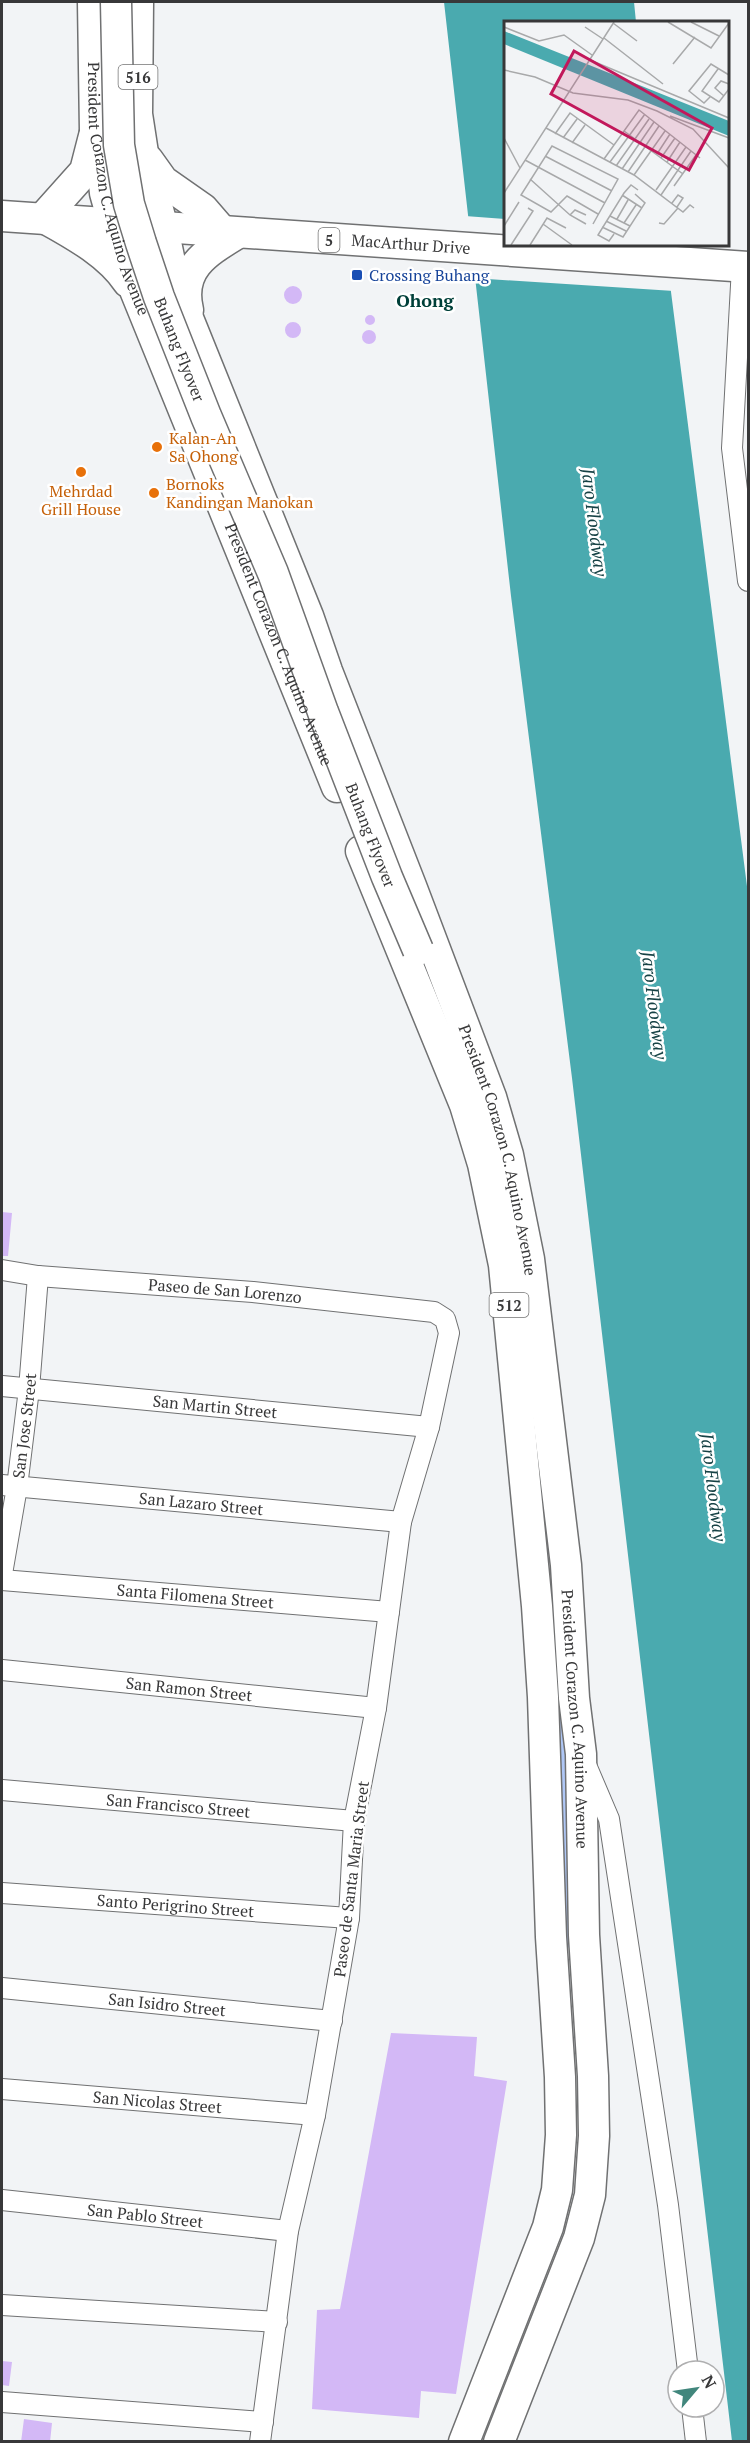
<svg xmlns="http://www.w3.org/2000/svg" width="750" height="2443" font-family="'PT Serif',serif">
	<rect width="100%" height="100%" fill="#f2f4f6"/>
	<!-- green -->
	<path fill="#afc7f6" d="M 558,1687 L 565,1689 L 571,1947 L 566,1948 L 554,1688 Z"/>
	<!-- water -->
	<path fill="#4aaaaf" d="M 444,2 L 634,2 L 636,22 L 506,22 L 506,244 L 665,245 L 748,894 L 748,2441 L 732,2441 L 572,1078 L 511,596 Z"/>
	<!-- pier -->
	<path fill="#f2f4f6" d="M 465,216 L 505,219 L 506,244 L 668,244 L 674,291 L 472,278 Z"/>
	<!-- building -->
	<path fill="#d3b8f6" d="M284 295a9 9 0 1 1 18 0a9 9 0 1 1-18 0Z
		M365 320a5 5 0 1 1 10 0a5 5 0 1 1-10 0Z
		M285 330a8 8 0 1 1 16 0a8 8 0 1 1-16 0Z
		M362 337a7 7 0 1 1 14 0a7 7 0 1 1-14 0Z
		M 2,1212 L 12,1213 L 8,1256 L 2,1256 Z
		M 391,2033 L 477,2037 L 474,2076 L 507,2081 L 456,2394 L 421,2391 L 419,2418 L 312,2409 L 317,2310 L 340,2309 Z
		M 2,2361 L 12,2362 L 9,2386 L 2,2385 Z
		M 24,2419 L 52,2423 L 50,2442 L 21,2442 Z"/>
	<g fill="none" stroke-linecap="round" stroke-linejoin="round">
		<!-- minor casing -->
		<g stroke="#707172" stroke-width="22">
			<g id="minor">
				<path d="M 742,267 L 732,448 L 748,581"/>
				<path id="s1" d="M 2,1270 L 38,1276 L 253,1292 L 434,1312 L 445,1319 L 449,1333 L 429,1427 L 401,1522 L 376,1708 L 354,1821 L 349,1918 L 315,2115 L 288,2231 L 260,2442"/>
				<path id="s2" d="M 2,1386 L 429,1427"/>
				<path id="s3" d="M 2,1485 L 401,1522"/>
				<path id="s4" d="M 2,1574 L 17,1487 L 29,1389 L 38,1276"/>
				<path id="s5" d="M 2,1580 L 389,1612"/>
				<path id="s6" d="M 2,1670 L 376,1708"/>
				<path d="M 586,1765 L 609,1819 L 668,2205 L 688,2371"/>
				<path id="s7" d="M 2,1790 L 354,1821"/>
				<path id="s8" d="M 2,1893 L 349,1918"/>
				<path id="s9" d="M 2,1988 L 332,2021"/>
				<path id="s10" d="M 2,2089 L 315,2115"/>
				<path id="s11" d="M 2,2200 L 288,2231"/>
				<path d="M 2,2305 L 277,2322"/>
				<path d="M 2,2402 L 263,2422"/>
				<path d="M 692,2407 L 696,2442"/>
			</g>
		</g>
		<!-- primary casing -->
		<g stroke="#707172" stroke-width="33">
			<g id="primary">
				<path id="s12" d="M 93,2 L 95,132 L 101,156 L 105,193 L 126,268 L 337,787"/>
				<path id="s13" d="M 138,2 L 137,114 L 143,153 L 163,228 L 175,286 L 308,616 L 327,671 L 411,886 L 491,1097 L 508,1155 L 529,1259 L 566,1565 L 574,1698 L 581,1754 L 584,1935 L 593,2076 L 594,2136 L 590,2195 L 579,2238 L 499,2442"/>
				<path d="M 148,160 L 163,181 L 203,209 L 222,231"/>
				<path id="s14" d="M 2,216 L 748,267"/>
				<path d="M 43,218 L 85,171 L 94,136"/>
				<path d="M 48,220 C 77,236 110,255 128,282"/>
				<path d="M 188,310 C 178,268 207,252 238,233"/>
				<path d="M 361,851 L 465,1105 L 483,1164 L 504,1265 L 537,1606 L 543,1697 L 551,1937 L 560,2077 L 561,2135 L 557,2190 L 548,2227 L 464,2442"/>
			</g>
		</g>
		<!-- minor -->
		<use href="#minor" stroke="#fff" stroke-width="20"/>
		<!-- primary -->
		<use href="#primary" stroke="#fff" stroke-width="30"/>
		<!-- primary-bridge casing -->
		<g stroke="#707172" stroke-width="33" stroke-linecap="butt">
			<g id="primary-bridge">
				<path id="s15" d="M 116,2 L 119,145 L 129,204 L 141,243 L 159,297 L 206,416 L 273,573 L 323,712 L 387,877 L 418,950"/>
			</g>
		</g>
		<!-- primary-bridge -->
		<use href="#primary-bridge" stroke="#fff" stroke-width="30"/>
	</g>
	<!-- markers -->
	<rect fill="#1a4fb4" stroke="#fff" stroke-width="2" x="351" y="269" width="12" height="12" rx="3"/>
	<g fill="#e8710a" stroke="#fff" stroke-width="2">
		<circle cx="157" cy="447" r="6"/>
		<circle cx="81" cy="472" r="6"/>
		<circle cx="154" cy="493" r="6"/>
	</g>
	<g text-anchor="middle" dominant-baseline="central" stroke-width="5" stroke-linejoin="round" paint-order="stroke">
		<!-- shield labels -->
		<g fill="#fff" stroke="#747474" stroke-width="1.5">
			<rect x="118.5" y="65" width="39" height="24" rx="4.5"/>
			<rect x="318.5" y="228" width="21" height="24" rx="4.5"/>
			<rect x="489.5" y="1293" width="39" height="24" rx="4.5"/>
		</g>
		<g font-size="15" font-weight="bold" fill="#383839">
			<text x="138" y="77">516</text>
			<text x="329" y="240">5</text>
			<text x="509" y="1305">512</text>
		</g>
		<!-- street labels -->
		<g font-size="16" fill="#383839" stroke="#fff">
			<text stroke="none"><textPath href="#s12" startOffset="190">President Corazon C. Aquino Avenue</textPath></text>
			<text stroke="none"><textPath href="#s14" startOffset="410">MacArthur Drive</textPath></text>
			<text stroke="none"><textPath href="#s15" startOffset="357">Buhang Flyover</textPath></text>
			<text stroke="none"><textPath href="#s12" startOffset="676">President Corazon C. Aquino Avenue</textPath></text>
			<text stroke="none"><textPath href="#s15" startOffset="879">Buhang Flyover</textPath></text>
			<text stroke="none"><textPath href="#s13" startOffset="1212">President Corazon C. Aquino Avenue</textPath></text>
			<text stroke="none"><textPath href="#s1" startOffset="224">Paseo de San Lorenzo</textPath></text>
			<text stroke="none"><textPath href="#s2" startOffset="214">San Martin Street</textPath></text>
			<text stroke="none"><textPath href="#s4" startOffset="150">San Jose Street</textPath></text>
			<text stroke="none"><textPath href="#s3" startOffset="200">San Lazaro Street</textPath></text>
			<text stroke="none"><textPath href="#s5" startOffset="194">Santa Filomena Street</textPath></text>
			<text stroke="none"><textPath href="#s6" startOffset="188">San Ramon Street</textPath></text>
			<text stroke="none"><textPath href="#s13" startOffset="1788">President Corazon C. Aquino Avenue</textPath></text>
			<text stroke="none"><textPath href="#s7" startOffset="177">San Francisco Street</textPath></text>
			<text transform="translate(351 1879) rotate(-83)">Paseo de Santa Maria Street</text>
			<text stroke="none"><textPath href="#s8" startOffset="174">Santo Perigrino Street</textPath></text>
			<text stroke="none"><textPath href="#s9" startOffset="166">San Isidro Street</textPath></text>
			<text stroke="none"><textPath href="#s10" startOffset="156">San Nicolas Street</textPath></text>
			<text stroke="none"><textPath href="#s11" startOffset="144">San Pablo Street</textPath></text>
		</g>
		<!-- transit labels -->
		<g font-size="16" fill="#164399" stroke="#fff" text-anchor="start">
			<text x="369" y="275">Crossing Buhang</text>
		</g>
		<!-- food labels -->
		<g font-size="16" fill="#c56008" stroke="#fff" text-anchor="start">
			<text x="169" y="438">Kalan-An<tspan x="169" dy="18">Sa Ohong</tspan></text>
			<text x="166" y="484">Bornoks<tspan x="166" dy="18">Kandingan Manokan</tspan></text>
			<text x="81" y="491" text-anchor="middle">Mehrdad<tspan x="81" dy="18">Grill House</tspan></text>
		</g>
		<!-- neighbourhood labels -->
		<g font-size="18" font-weight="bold" fill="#004039" stroke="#fff">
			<text x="425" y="300">Ohong</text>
		</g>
		<!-- water labels -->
		<g font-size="18" font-style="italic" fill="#164245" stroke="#fff">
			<text transform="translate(595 522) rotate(83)">Jaro Floodway</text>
			<text transform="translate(655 1005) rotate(83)">Jaro Floodway</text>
			<text transform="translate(714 1487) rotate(83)">Jaro Floodway</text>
		</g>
	</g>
	<!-- overview -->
	<g transform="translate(504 21)">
		<rect width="225" height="225" fill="#f2f4f6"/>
		<path d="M 0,10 L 225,100 L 225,115 L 0,23 Z" fill="#4aaaaf"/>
		<path fill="none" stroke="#a8a9aa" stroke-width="1.5" d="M 164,1 L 207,27 L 225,2M 187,1 L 215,15M 109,2 L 133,20M 0,6 L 35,20 L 60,14 L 88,34M 81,6 L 99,18M 100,17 L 159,63M 86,39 L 225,97M 169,43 L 191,16M 214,48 L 198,70 L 215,81 L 225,68M 0,49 L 31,56 L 69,72 L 124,79 L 153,90 L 189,108 L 225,147M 220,75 L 211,67 L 217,60 L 225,63M 206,76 L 200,82 L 185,70 L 207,43 L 225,54M 166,95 L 225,117M 42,107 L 130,154 L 179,191 L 186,184 L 190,187M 120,110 L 179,153M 51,113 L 66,92 L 110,124M 0,117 L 16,147M 59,117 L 73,98M 68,122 L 81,104M 153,133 L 166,113M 41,135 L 108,170M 157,137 L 171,117M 100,138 L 135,89 L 196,137M 21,139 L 101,182M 106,141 L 141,93M 163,141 L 176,121M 112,145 L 145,98M 118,148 L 150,101M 124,151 L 155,105M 130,154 L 161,110M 26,158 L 66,194 L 82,203M 170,165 L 192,134M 152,169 L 182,126M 0,172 L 110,1M 118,174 L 138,187M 157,174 L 187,130M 168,182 L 174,174 L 179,177 L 173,186M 66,194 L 71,189 L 82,194M 106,195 L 126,205M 113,198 L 124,179M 102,200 L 122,210M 120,202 L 132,184M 155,202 L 160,203 L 174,187M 39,203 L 68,224M 89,203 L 114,158 L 48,125 L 17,174 L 47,191 L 63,175 L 94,193M 0,205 L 15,181M 98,206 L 119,216 L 141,182 L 131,173M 110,213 L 105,220 L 94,214 L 120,172 L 127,164 L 134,169M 7,224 L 29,190 L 24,187M 26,224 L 43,197 L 62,207"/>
		<path fill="#c2185b" fill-opacity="0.15" stroke="#c2185b" stroke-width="3" d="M 70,30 L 208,107 L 185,149 L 47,73 Z"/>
		<rect width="225" height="225" fill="none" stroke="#383839" stroke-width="3"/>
	</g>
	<!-- border -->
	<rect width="750" height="2443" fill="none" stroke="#383839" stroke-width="6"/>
	<!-- north arrow -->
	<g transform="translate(696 2389) rotate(61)"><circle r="28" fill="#ffffff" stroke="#afafb0" stroke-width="1.5"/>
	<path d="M0-4.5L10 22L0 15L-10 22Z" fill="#41867c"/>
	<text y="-9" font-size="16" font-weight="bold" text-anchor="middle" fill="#383839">N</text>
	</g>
</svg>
